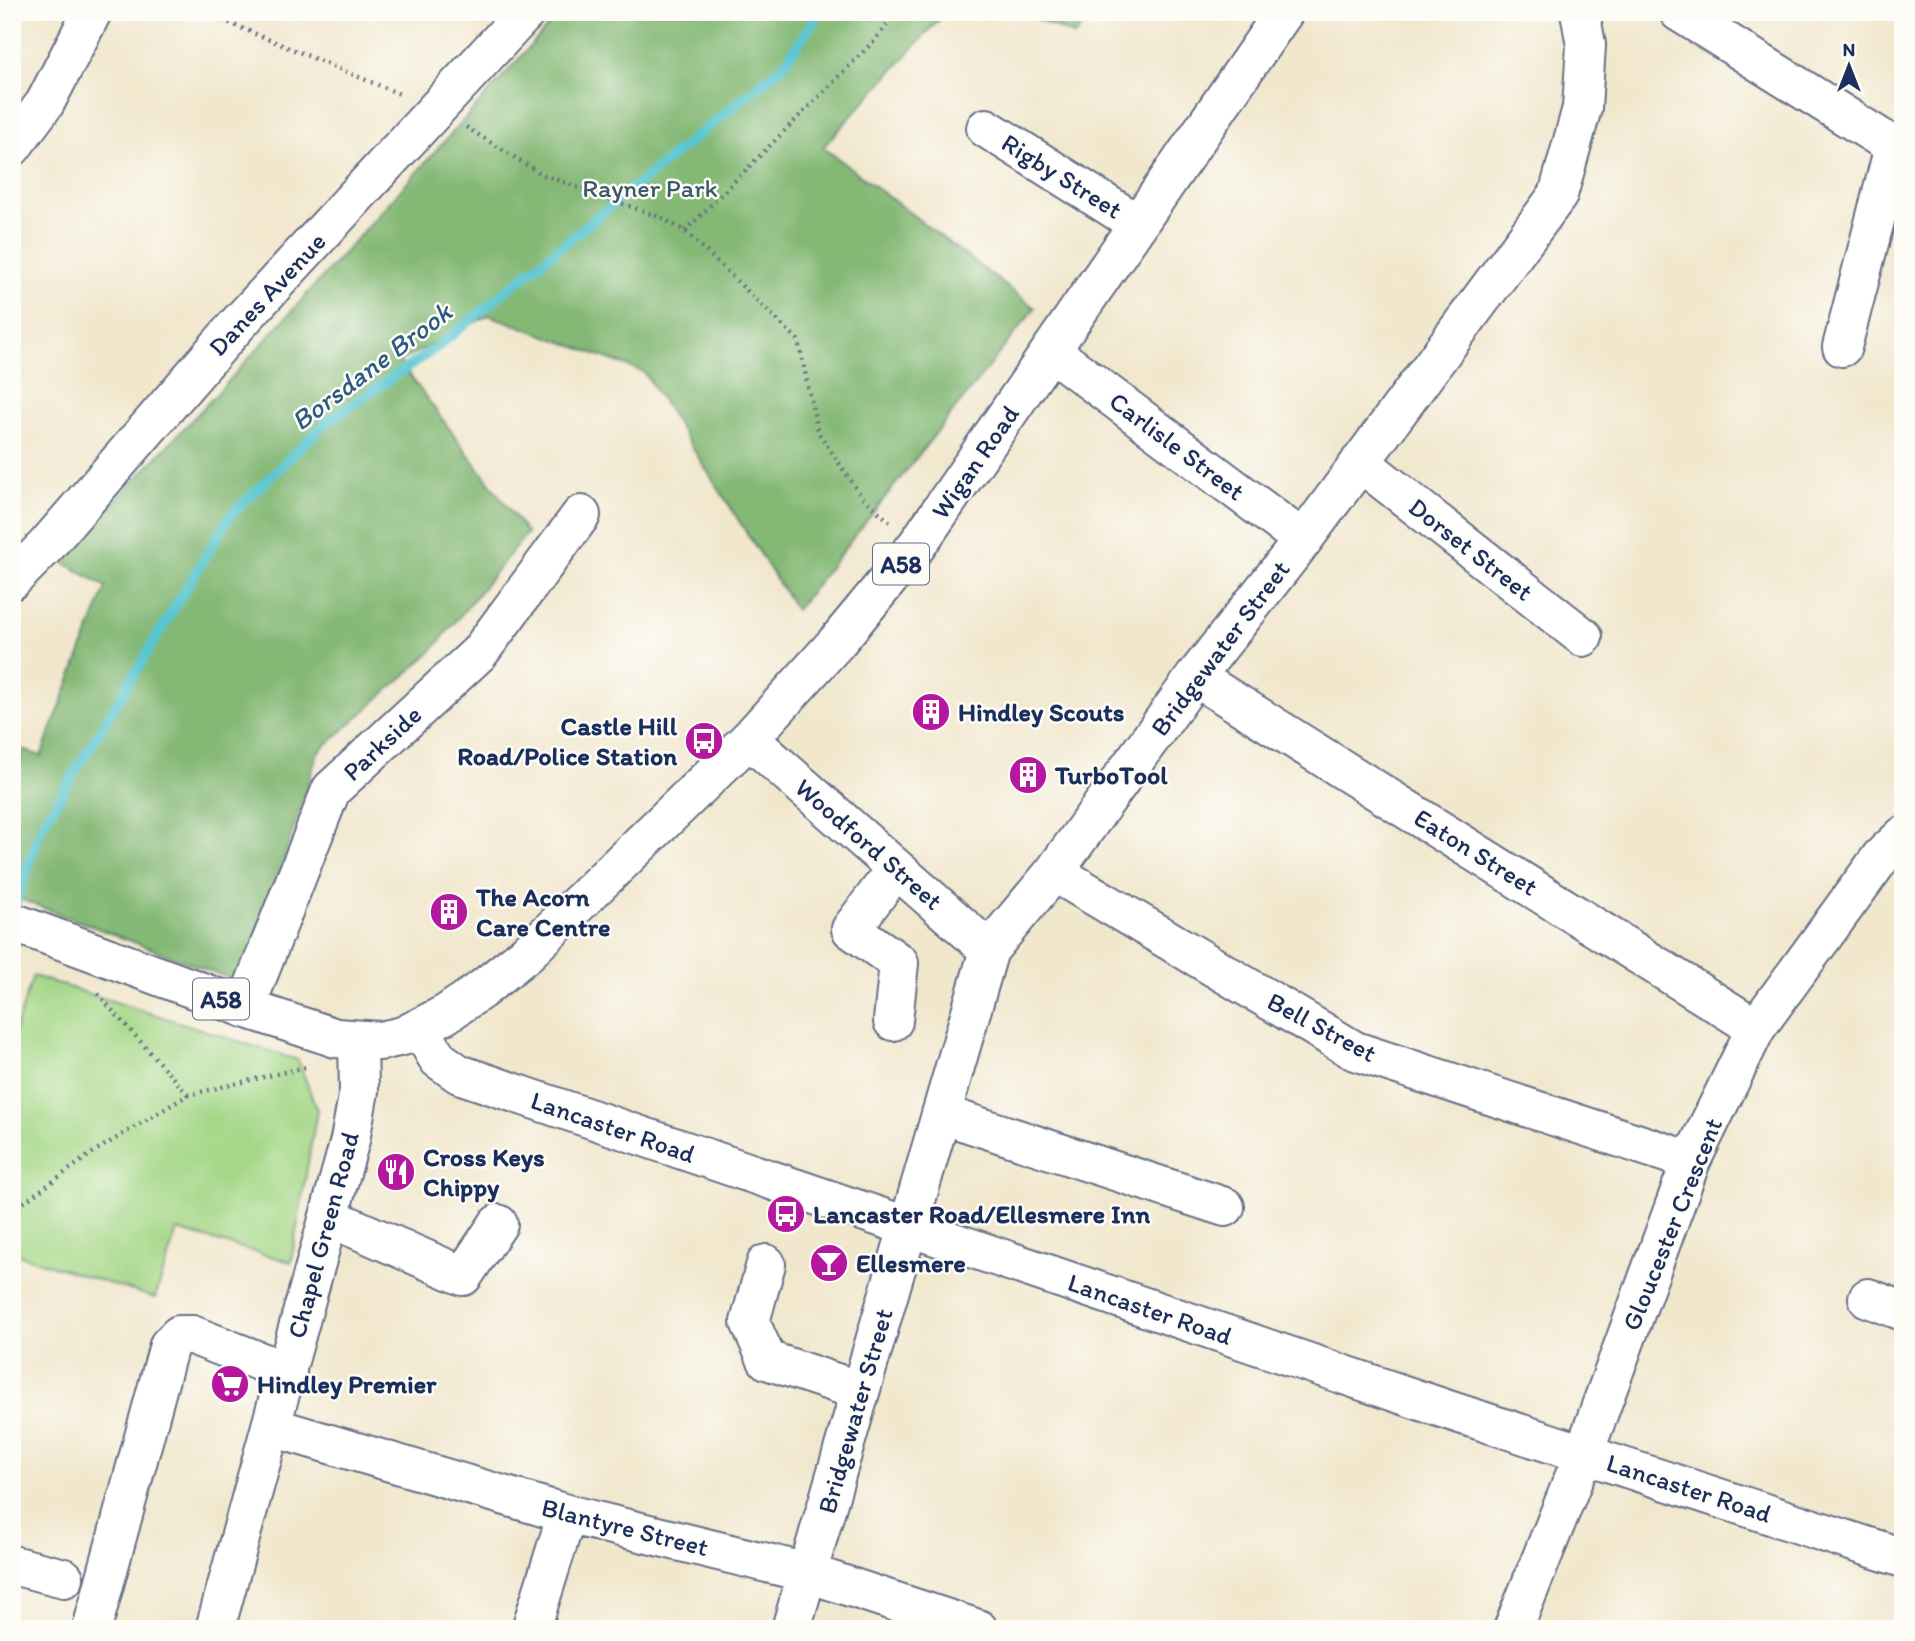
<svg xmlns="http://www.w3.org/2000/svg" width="1915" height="1641" font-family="Itim,sans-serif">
	<rect width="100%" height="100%" fill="#fdfcf7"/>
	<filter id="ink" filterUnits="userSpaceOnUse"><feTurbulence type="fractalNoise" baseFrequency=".0143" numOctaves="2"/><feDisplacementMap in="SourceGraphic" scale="14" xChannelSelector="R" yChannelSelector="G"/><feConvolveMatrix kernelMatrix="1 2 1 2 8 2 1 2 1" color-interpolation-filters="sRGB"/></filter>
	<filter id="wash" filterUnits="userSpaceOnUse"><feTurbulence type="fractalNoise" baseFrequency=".00686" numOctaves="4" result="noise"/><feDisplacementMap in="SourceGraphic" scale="28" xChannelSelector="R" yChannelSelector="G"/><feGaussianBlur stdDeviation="1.57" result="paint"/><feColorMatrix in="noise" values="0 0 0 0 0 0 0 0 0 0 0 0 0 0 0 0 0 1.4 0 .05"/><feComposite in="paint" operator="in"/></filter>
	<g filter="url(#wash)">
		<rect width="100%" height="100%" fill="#f1e7cd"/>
		<!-- green -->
		<path fill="#a4d787" stroke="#608372" stroke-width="2" d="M 33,976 L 298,1060 L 317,1110 L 291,1262 L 177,1230 L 155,1298 L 12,1253 L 12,1039 Z"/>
		<!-- forest -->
		<path fill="#83b874" stroke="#4f7469" stroke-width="2" d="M 561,12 L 946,12 L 823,147 L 1035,308 L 796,610 L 644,372 L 489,315 L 399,361 L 527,533 L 430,653 L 318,752 L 244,984 L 12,896 L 12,746 L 41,756 L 106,587 L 59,560 L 226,384 Z
			M 1021,12 L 1091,12 L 1075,36 Z"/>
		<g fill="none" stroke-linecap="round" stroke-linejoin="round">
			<!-- stream -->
			<path stroke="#59c6d2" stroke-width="10" d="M 12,914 L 41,828 L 230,516 L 327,422 L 436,348 L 783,66 L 820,12"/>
		</g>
	</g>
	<g filter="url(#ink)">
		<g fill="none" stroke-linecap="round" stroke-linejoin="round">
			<!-- minor casing -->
			<g stroke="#666f85" stroke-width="42">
				<path id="minor" d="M 1679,12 L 1903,152
					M 986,128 L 1138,224
					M 12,147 L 45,103 L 92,12
					M 1842,347 L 1894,147
					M 1052,352 L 1303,540
					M 1360,462 L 1583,637
					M 12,580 L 46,546 L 236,326 L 526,12
					M 1195,677 L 1756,1028
					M 749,739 L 989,950
					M 1054,872 L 1355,1051 L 1691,1161
					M 245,1008 L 331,790 L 479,653 L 581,515
					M 893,1021 L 899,963 L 851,929 L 896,869
					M 420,1028 L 438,1059 L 459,1074 L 1445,1409 L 1903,1558
					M 941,1114 L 1225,1207
					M 329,1217 L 463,1276 L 498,1224
					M 766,1264 L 750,1322 L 767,1360 L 860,1391
					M 1868,1298 L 1903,1311
					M 272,1427 L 567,1514 L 808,1573 L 978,1629
					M 12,1565 L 64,1578
					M 92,1629 L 169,1345 L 179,1335 L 192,1335 L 287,1372
					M 215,1629 L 350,1140 L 359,1091 L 358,1041
					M 531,1629 L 567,1514
					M 791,1629 L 989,950 L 1054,872 L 1195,677 L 1303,540 L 1558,195 L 1582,108 L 1586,45 L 1580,12
					M 1513,1629 L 1584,1453 L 1691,1161 L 1756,1028 L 1881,857 L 1903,836"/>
			</g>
			<!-- highway casing -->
			<g stroke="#666f85" stroke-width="42">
				<path id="highway" d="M 12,922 L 245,1008 L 336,1038 L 380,1041 L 403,1036 L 446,1014 L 481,990 L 526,954 L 749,739 L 836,643 L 917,545 L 1284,12"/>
			</g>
			<!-- path -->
			<path stroke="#666f85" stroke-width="4.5" stroke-dasharray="2 5" stroke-linecap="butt" d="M 203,12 L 402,95
				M 466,127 L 541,174 L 662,218 L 685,231 L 798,340 L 818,432 L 862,497 L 890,522
				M 685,231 L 874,41 L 897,12
				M 98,994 L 188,1095
				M 12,1220 L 23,1203 L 95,1151 L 188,1095 L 306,1067"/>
			<!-- minor -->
			<use href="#minor" stroke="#fff" stroke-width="38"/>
			<!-- highway -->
			<use href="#highway" stroke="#fff" stroke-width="38"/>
		</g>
	</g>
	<!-- icons -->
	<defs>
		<g id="building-disc" transform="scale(2.0125)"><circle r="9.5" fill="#b5179e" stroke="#fdfcf7"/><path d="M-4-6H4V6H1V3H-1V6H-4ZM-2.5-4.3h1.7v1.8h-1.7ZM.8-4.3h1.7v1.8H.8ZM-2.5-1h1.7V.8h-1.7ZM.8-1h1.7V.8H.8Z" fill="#fff"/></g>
		<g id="bus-disc" transform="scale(2.0125)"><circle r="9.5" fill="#b5179e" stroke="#fdfcf7"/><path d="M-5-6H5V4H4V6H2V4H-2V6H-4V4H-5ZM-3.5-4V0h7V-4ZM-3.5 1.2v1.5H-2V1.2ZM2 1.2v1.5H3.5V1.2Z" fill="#fff"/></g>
		<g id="restaurant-disc" transform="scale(2.0125)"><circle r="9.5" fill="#b5179e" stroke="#fdfcf7"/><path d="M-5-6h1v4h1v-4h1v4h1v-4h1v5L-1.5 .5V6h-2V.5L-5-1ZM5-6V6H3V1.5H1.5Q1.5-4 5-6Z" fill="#fff"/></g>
		<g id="bar-disc" transform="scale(2.0125)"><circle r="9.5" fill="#b5179e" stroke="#fdfcf7"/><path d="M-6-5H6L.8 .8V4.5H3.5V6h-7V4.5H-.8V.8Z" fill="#fff"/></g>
		<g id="supermarket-disc" transform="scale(2.0125)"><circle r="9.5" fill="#b5179e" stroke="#fdfcf7"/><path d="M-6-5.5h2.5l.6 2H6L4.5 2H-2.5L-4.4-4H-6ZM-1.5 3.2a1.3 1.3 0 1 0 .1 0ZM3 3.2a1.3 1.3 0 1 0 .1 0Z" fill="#fff"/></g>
	</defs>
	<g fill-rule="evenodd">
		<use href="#building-disc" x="931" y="712"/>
		<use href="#bus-disc" x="704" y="741"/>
		<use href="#building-disc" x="1028" y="775"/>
		<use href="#building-disc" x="449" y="912"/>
		<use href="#restaurant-disc" x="396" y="1172"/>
		<use href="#bus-disc" x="786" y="1214"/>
		<use href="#bar-disc" x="829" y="1263"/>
		<use href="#supermarket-disc" x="230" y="1384"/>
	</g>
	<g text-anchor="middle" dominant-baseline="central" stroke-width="5" stroke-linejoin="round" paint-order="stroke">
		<!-- shield labels -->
		<g fill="#fdfcf7" stroke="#5f6c8c" stroke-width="2">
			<rect x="873" y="543.5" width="56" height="41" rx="5"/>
			<rect x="193" y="978.5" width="56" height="41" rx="5"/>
		</g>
		<g font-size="24" font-weight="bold" fill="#1b2f5e">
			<text x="901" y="564">A58</text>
			<text x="221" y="999">A58</text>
		</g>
		<!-- street labels -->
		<g font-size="26" fill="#1b2f5e" stroke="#fdfcf7">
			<text transform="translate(1062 176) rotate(32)">Rigby Street</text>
			<text transform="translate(267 294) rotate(-47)">Danes Avenue</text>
			<text transform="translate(1177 446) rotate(37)">Carlisle Street</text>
			<text transform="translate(975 462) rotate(-55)">Wigan Road</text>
			<text transform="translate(1471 549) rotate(38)">Dorset Street</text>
			<text transform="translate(1220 648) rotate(-53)">Bridgewater Street</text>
			<text transform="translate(382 743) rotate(-43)">Parkside</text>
			<text transform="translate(869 844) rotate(41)">Woodford Street</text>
			<text transform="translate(1476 852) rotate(32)">Eaton Street</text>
			<text transform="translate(1322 1027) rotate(28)">Bell Street</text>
			<text transform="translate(613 1127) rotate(19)">Lancaster Road</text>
			<text transform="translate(1672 1224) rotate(-68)">Gloucester Crescent</text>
			<text transform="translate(323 1235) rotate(-75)">Chapel Green Road</text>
			<text transform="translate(1150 1309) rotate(19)">Lancaster Road</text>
			<text transform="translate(855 1411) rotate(-74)">Bridgewater Street</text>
			<text transform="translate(1689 1488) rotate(18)">Lancaster Road</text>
			<text transform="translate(625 1527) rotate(14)">Blantyre Street</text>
		</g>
		<!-- park labels -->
		<g font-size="26" fill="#3d5968" stroke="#fdfcf7">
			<text x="650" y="188">Rayner Park</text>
		</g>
		<!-- poi labels -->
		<g font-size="26" font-weight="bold" fill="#1b2f5e" stroke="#fdfcf7" text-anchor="start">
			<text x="958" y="712">Hindley Scouts</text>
			<text x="677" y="726" text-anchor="end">Castle Hill<tspan x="677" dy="30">Road/Police Station</tspan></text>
			<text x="1055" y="775">TurboTool</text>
			<text x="476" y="897">The Acorn<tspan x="476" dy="30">Care Centre</tspan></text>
			<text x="423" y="1157">Cross Keys<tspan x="423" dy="30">Chippy</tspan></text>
			<text x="813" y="1214">Lancaster Road/Ellesmere Inn</text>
			<text x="856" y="1263">Ellesmere</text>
			<text x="257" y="1384">Hindley Premier</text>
		</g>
		<!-- water labels -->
		<g font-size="28" font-style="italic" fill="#2e5c81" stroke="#fdfcf7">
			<text transform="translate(371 366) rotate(-37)">Borsdane Brook</text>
		</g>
	</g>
	<!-- margin -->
	<rect width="1915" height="1641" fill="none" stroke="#fdfcf7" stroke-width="42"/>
	<!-- north arrow -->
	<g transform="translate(1849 66)" stroke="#fdfcf7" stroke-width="5" paint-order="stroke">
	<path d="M0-5L12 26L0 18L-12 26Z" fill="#1b2f5e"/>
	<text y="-10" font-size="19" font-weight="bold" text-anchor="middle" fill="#1b2f5e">N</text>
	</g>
</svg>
